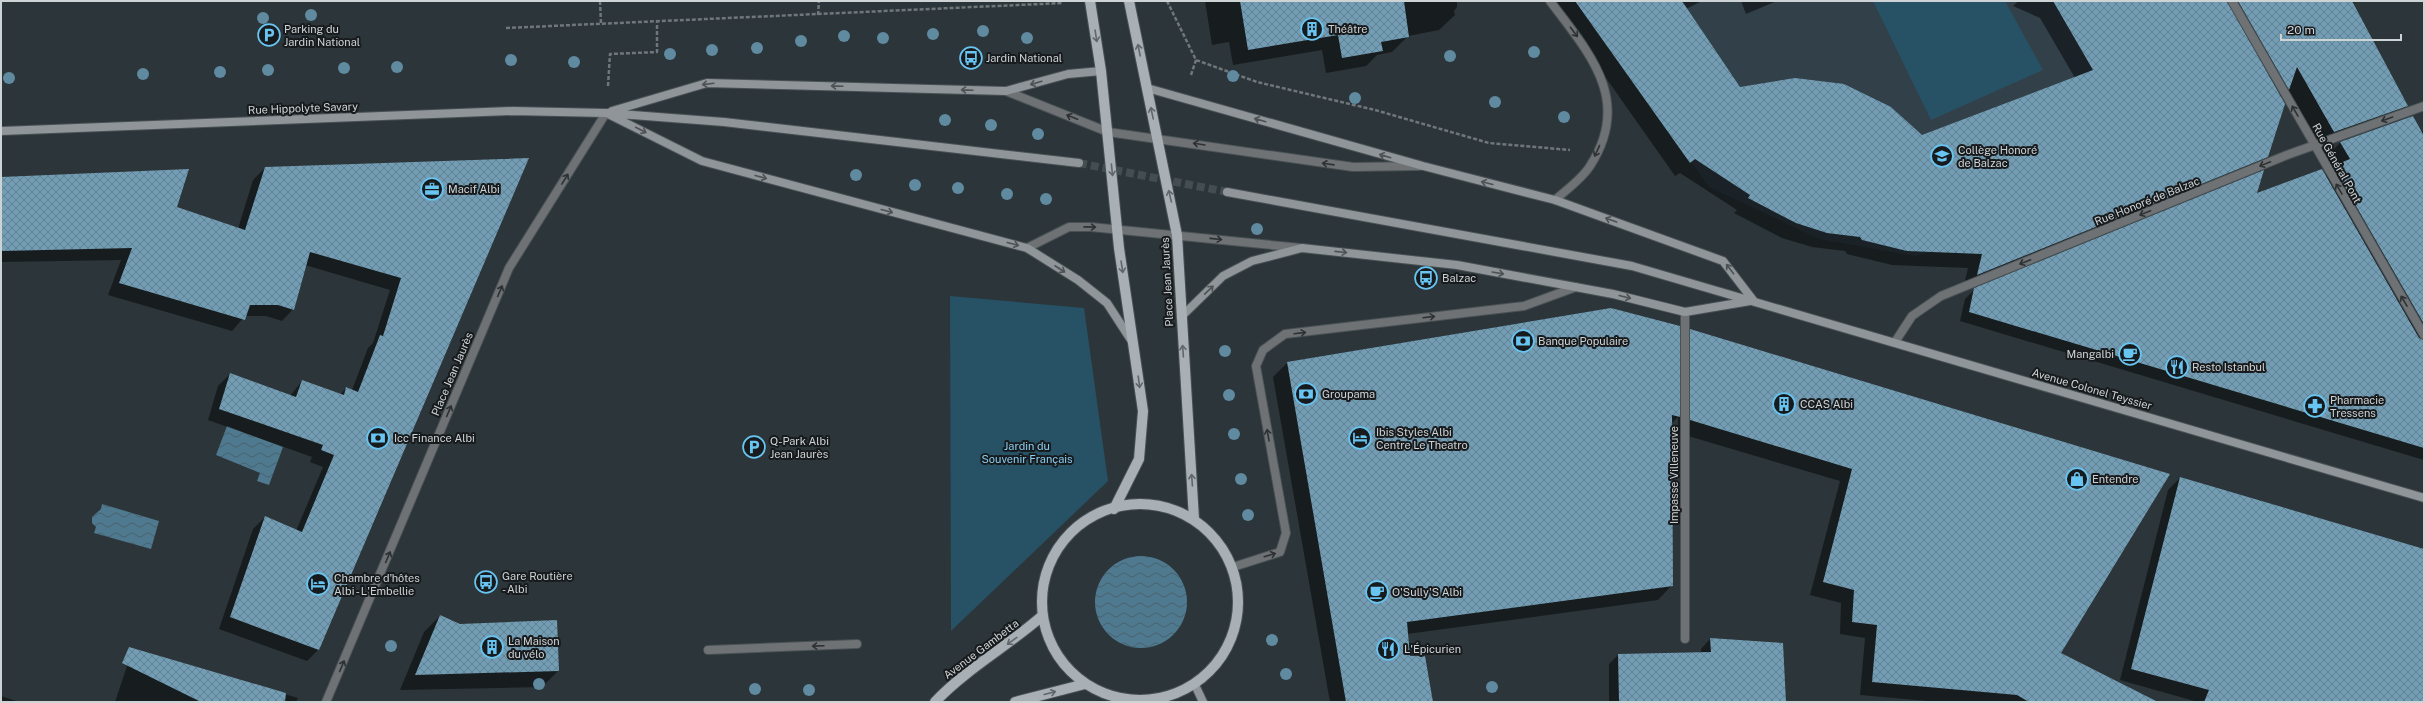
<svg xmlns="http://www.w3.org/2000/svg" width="2425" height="703" font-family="'Public Sans',sans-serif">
	<defs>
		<pattern id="water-waves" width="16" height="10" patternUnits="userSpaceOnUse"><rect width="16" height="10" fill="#4f798e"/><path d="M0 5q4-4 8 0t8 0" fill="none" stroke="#48626f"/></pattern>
		<pattern id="building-cross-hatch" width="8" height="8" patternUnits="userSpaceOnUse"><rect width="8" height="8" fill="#729db4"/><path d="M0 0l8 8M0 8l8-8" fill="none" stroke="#628191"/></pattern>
	</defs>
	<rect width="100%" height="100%" fill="#2c3539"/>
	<!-- built -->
	<path fill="#324149" d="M 1578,1 L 2207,1 L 1966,245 L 1915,256 L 1819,239 L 1709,187 Z"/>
	<!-- green -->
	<path fill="#275165" d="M 1873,1 L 2005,1 L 2043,70 L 1931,120 Z
		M 950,296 L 1084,308 L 1108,481 L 951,631 Z"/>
	<!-- water -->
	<path fill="url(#water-waves)" d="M 227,426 L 283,447 L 269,485 L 257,481 L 260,473 L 216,455 Z
		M 102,504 L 159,521 L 151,549 L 94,533 L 96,527 L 92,523 L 92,517 L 101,509 Z
		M1095 602a46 46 0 1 1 92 0a46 46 0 1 1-92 0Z"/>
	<!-- shadow -->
	<path fill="#0007" d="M 1205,1 L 1457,1 L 1457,7 L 1454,11 L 1455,15 L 1439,30 L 1408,36 L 1392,52 L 1377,55 L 1366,66 L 1326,73 L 1322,50 L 1233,65 L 1229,42 L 1212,45 Z
		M 1549,1 L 1702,1 L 1686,9 L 1740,88 L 1922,136 L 2075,78 L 2040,18 L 2013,6 L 2018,1 L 2357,1 L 2352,4 L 2407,106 L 2392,120 L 2319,146 L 2287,91 L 2280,98 L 2267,156 L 2253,171 L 1963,289 L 1968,268 L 1892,265 L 1847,254 L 1845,251 L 1812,247 L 1782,238 L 1734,213 L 1737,210 L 1680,173 L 1675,176 L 1592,58 Z
		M 1741,1 L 1777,1 L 1746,14 Z
		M 2413,117 L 2420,132 L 2424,130 L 2424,460 L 1960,321 L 1965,299 L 1975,289 L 2255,195 L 2325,175 L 2338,165 L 2331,152 L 2340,143 Z
		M 528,159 L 318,650 L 307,661 L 219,629 L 253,529 L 265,517 L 296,531 L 323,467 L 310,462 L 312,457 L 208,420 L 218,386 L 230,374 L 290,396 L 302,381 L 340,395 L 346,388 L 352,390 L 368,348 L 373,343 L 390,290 L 305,265 L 293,309 L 282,321 L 266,316 L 245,316 L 232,331 L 108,295 L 121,260 L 1,262 L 1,178 L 176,207 L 238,229 L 253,180 L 265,168 Z
		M 1691,330 L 2168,474 L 2059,653 L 2117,702 L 1939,702 L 1860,695 L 1865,638 L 1840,634 L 1841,603 L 1810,595 L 1840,481 L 1678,433 L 1678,417 L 1671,424 L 1672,585 L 1658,600 L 1407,634 L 1409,657 L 1432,702 L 1330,702 L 1273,377 L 1287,363 L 1678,342 Z
		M 2180,478 L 2424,550 L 2424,702 L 2198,702 L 2120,680 L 2168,490 Z
		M 440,616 L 460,625 L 556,621 L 558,671 L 542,687 L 400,690 L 424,632 Z
		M 1710,639 L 1782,644 L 1785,702 L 1609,702 L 1609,664 L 1619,654 L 1701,654 L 1701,649 Z
		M 139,651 L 298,698 L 296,702 L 115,702 L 128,663 Z
		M 1,696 L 19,702 L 1,702 Z"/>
	<!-- building -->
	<path fill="url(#building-cross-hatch)" d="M 1240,1 L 1404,1 L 1409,37 L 1381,42 L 1383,51 L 1342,58 L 1338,35 L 1248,50 Z
		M 1575,1 L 1682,1 L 1740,87 L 1795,78 L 1844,84 L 1891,107 L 1922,135 L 2093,70 L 2053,1 L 2227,1 L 2285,104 L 2268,157 L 1977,275 L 1982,254 L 1907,251 L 1862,240 L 1860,237 L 1827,233 L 1796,223 L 1748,198 L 1750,195 L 1695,159 L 1690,163 Z
		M 2238,1 L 2352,1 L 2408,106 L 2334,132 L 2297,67 L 2289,90 Z
		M 2413,116 L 2424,136 L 2424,324 L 2333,166 L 2350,159 L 2340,142 Z
		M 529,158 L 319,650 L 230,617 L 265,516 L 302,532 L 334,455 L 321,450 L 323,445 L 219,409 L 230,373 L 296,397 L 302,380 L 344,395 L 346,387 L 358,392 L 380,335 L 383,336 L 401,278 L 310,252 L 294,310 L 278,305 L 250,305 L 245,320 L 119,283 L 132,248 L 1,251 L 1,177 L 189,169 L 177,207 L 245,230 L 265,167 Z
		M 2322,169 L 2419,338 L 2424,340 L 2424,448 L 1969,312 L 1974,288 L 2264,170 L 2257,193 Z
		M 1611,308 L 1680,326 L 1680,417 L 1672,415 L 1673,586 L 1407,622 L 1410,656 L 1425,656 L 1433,702 L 1346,702 L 1287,362 Z
		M 1690,329 L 2170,474 L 2061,653 L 2158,702 L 2029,702 L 2017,695 L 1872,682 L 1877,625 L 1852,622 L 1854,590 L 1823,582 L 1852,469 L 1690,420 Z
		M 2180,477 L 2424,549 L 2424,702 L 2204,702 L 2209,690 L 2131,669 Z
		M 440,615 L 460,624 L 557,620 L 559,671 L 415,675 Z
		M 1710,638 L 1783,643 L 1786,702 L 1619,701 L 1618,654 L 1711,652 Z
		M 129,647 L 286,693 L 285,702 L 201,702 L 122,663 Z"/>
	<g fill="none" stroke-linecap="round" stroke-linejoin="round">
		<!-- secondary-tunnel -->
		<path stroke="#444d51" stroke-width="8" stroke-dasharray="8 4" stroke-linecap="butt" d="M 1079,163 L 1227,192"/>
		<!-- service casing -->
		<g stroke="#495155" stroke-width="10">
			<path id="service" d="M 1233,567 L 1280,552 L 1286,533 L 1256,366 L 1263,350 L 1285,334 L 1524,306 L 1576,287
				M 708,650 L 857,644"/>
		</g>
		<!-- minor casing -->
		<g stroke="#495155" stroke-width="10">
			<path id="minor" d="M 1550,1 C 1589,53 1633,100 1590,166 C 1582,179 1566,190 1555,200
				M 2232,1 L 2424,335
				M 1006,91 L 1108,132 L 1353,167 L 1420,166
				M 1027,248 L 1069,227 L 1091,227 L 1301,248
				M 1685,312 L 1685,639
				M 1895,342 L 1912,316 L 1941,296 L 2287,155 L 2424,106
				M 326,702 L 509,268 L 606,113"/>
		</g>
		<!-- secondary casing -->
		<g stroke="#495155" stroke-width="10">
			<path id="secondary" d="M 1147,88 L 1423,166 L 1555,200 L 1723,261 L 1753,300
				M 612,111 L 707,83 L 1006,91 L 1068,74 L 1101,71
				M 610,115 L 702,161 L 1027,248 L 1078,280 L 1107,303 L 1131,340
				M 1,131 L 513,111 L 606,113 L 724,122 L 1079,163
				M 1227,192 L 1632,266 L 2424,498
				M 1181,317 L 1223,276 L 1252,261 L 1302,248 L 1457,265 L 1613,294 L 1685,312 L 1750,301
				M 1195,685 L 1203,702"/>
		</g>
		<!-- primary casing -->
		<g stroke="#495155" stroke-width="12">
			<path id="primary" d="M 1090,1 L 1101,71 L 1119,248 L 1143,411 L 1139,459 L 1114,509
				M 1129,1 L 1177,235 L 1194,519
				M1042 602a98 98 0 1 1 196 0a98 98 0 1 1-196 0Z
				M 935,702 C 966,669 1008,646 1042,616
				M 1015,702 L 1085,684"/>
		</g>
		<!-- path -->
		<path stroke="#6f777a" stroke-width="2.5" stroke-dasharray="4 2" stroke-linecap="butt" d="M 600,1 L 601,24
			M 1167,1 L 1196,60 L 1257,82 L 1375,110 L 1489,143 L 1570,150
			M 818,15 L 819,1
			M 506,28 L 1063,3
			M 1191,75 L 1196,60
			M 608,86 L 610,54 L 657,52 L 657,22"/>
		<!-- service -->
		<use href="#service" stroke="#6e7274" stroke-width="8"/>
		<!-- minor -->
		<use href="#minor" stroke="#6e7274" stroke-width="8"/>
		<!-- secondary -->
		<use href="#secondary" stroke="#8f9599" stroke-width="8"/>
		<!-- primary -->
		<use href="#primary" stroke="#a8b0b5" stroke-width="10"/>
	</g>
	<!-- trees -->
	<g fill="#5f8a9f">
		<circle cx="311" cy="15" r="6"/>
		<circle cx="263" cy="18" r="6"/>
		<circle cx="983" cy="31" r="6"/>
		<circle cx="933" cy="34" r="6"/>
		<circle cx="844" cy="36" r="6"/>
		<circle cx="883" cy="38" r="6"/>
		<circle cx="1027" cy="38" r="6"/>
		<circle cx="801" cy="41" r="6"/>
		<circle cx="757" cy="48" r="6"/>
		<circle cx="712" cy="50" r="6"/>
		<circle cx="1534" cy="52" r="6"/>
		<circle cx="670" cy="54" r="6"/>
		<circle cx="1450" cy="56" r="6"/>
		<circle cx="511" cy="60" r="6"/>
		<circle cx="574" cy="62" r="6"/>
		<circle cx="397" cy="67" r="6"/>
		<circle cx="344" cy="68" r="6"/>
		<circle cx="268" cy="70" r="6"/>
		<circle cx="220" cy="72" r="6"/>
		<circle cx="143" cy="74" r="6"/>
		<circle cx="1233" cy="76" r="6"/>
		<circle cx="9" cy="78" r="6"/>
		<circle cx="1355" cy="98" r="6"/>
		<circle cx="1495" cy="102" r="6"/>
		<circle cx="1564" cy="117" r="6"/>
		<circle cx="945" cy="120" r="6"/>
		<circle cx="991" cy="125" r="6"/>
		<circle cx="1038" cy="134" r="6"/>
		<circle cx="856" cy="175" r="6"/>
		<circle cx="915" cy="185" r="6"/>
		<circle cx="958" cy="188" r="6"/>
		<circle cx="1007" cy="194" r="6"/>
		<circle cx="1046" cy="199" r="6"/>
		<circle cx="1257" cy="229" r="6"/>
		<circle cx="1225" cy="351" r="6"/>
		<circle cx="1229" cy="395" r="6"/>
		<circle cx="1234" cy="434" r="6"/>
		<circle cx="1241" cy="479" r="6"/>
		<circle cx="1248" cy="515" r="6"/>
		<circle cx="1272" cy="640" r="6"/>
		<circle cx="391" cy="646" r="6"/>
		<circle cx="1286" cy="674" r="6"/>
		<circle cx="539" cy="684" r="6"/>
		<circle cx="1492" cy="687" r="6"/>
		<circle cx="755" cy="689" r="6"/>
		<circle cx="809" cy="690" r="6"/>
	</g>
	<!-- one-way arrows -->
	<defs><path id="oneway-shaft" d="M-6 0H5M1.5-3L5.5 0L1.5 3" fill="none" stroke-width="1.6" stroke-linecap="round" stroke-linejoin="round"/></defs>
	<g stroke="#2e3133">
		<use href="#oneway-shaft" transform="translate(1574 32) rotate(53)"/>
		<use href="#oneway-shaft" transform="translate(2295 111) rotate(-120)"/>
		<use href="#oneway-shaft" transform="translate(1072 117) rotate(-158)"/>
		<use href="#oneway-shaft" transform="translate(2387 119) rotate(160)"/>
		<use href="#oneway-shaft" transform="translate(1199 144) rotate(-171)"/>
		<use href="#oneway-shaft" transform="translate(1597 151) rotate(115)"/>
		<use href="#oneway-shaft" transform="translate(1328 164) rotate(-172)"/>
		<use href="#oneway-shaft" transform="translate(2265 164) rotate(158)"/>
		<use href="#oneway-shaft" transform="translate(565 179) rotate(-58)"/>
		<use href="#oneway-shaft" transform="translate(2339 189) rotate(-120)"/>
		<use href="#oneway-shaft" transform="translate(2145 213) rotate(158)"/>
		<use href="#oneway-shaft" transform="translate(1090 227) rotate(1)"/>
		<use href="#oneway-shaft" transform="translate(1216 239) rotate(6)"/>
		<use href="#oneway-shaft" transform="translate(2025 262) rotate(158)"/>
		<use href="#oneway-shaft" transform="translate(500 291) rotate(-67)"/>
		<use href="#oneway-shaft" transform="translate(2404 301) rotate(-120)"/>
		<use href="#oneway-shaft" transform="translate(1429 317) rotate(-7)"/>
		<use href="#oneway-shaft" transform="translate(1300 333) rotate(-7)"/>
		<use href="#oneway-shaft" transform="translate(449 411) rotate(-67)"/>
		<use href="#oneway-shaft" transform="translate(1268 435) rotate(-100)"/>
		<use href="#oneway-shaft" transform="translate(1270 555) rotate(-17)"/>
		<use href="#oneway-shaft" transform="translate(388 557) rotate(-67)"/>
		<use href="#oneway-shaft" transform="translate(818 646) rotate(178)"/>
		<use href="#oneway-shaft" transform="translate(342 666) rotate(-67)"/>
	</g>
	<g stroke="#606669">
		<use href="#oneway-shaft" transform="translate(1096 36) rotate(81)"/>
		<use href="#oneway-shaft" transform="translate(1139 50) rotate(-101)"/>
		<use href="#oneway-shaft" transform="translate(1152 113) rotate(-102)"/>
		<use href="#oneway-shaft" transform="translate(1112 170) rotate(84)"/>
		<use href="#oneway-shaft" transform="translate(1170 196) rotate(-103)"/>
		<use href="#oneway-shaft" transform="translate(1122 267) rotate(81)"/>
		<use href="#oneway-shaft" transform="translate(1183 351) rotate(-94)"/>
		<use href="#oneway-shaft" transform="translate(1139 382) rotate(82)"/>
		<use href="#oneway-shaft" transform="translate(1192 480) rotate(-94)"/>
		<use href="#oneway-shaft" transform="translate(1012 641) rotate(144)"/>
		<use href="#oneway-shaft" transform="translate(1050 693) rotate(-15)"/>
	</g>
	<g stroke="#4e5255">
		<use href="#oneway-shaft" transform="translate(1036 83) rotate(164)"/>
		<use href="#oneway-shaft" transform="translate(708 84) rotate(173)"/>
		<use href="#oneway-shaft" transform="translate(837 86) rotate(-178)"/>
		<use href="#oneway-shaft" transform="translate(967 90) rotate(-178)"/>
		<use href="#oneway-shaft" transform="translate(1260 120) rotate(-164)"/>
		<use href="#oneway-shaft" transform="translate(641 130) rotate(27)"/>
		<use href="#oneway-shaft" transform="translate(1385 156) rotate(-164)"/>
		<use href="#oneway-shaft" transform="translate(761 177) rotate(15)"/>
		<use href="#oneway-shaft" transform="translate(1487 183) rotate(-166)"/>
		<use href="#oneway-shaft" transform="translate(887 211) rotate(15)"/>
		<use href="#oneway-shaft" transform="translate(1611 220) rotate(-160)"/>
		<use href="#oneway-shaft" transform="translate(1013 244) rotate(15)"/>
		<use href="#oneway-shaft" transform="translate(1341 252) rotate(6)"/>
		<use href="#oneway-shaft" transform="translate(1060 269) rotate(33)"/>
		<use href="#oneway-shaft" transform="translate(1730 269) rotate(-127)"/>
		<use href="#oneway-shaft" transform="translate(1498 273) rotate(10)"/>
		<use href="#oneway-shaft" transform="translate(1209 290) rotate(-44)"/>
		<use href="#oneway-shaft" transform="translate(1625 297) rotate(14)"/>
	</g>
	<!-- icons -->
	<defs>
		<g id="building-ring" transform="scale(1.15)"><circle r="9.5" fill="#181b1d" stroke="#68c4f0" stroke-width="1.5"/><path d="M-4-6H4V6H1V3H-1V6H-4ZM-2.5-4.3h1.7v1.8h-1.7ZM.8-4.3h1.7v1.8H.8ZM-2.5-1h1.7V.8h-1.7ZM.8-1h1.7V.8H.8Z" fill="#68c4f0"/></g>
		<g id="parking-ring" transform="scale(1.15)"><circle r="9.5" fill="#181b1d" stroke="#68c4f0" stroke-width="1.5"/><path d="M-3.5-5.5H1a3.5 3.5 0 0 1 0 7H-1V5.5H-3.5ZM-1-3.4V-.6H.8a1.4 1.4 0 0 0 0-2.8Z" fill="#68c4f0"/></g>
		<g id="bus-ring" transform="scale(1.15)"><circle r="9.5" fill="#181b1d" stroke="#68c4f0" stroke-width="1.5"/><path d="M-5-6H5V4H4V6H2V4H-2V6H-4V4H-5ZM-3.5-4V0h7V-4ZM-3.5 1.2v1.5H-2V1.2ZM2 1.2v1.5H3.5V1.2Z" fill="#68c4f0"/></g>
		<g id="school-ring" transform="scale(1.15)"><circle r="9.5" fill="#181b1d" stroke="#68c4f0" stroke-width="1.5"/><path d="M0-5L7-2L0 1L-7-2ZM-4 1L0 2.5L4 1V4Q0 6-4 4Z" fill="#68c4f0"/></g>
		<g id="office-ring" transform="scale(1.15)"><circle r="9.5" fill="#181b1d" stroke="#68c4f0" stroke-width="1.5"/><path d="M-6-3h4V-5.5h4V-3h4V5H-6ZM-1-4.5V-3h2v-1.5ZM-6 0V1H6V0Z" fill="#68c4f0"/></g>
		<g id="bank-ring" transform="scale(1.15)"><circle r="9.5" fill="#181b1d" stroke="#68c4f0" stroke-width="1.5"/><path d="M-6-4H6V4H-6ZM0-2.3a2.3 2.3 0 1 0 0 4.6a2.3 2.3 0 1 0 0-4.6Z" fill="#68c4f0"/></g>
		<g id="cafe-ring" transform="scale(1.15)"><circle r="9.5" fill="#181b1d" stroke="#68c4f0" stroke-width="1.5"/><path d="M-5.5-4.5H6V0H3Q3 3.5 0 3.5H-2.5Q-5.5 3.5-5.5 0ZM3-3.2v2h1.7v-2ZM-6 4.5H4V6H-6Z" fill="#68c4f0"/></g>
		<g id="restaurant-ring" transform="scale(1.15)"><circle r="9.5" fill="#181b1d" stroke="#68c4f0" stroke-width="1.5"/><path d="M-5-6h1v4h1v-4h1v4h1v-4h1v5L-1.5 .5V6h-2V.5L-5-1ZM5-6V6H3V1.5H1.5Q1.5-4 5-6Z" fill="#68c4f0"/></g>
		<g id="pharmacy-ring" transform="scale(1.15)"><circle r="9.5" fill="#181b1d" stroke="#68c4f0" stroke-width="1.5"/><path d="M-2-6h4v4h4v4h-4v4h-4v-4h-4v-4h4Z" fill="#68c4f0"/></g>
		<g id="hotel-ring" transform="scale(1.15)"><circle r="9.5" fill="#181b1d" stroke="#68c4f0" stroke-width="1.5"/><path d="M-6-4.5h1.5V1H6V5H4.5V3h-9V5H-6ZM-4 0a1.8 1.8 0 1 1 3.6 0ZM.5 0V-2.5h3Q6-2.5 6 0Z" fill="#68c4f0"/></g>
		<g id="shop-ring" transform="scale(1.15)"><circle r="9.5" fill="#181b1d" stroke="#68c4f0" stroke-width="1.5"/><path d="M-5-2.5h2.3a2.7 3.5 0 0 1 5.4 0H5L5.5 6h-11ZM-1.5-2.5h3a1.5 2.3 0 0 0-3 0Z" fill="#68c4f0"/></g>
	</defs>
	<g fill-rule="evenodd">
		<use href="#building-ring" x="1312" y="29"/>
		<use href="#parking-ring" x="269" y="35"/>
		<use href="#bus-ring" x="971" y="58"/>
		<use href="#school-ring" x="1942" y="156"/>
		<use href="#office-ring" x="432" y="189"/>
		<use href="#bus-ring" x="1426" y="278"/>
		<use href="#bank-ring" x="1523" y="341"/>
		<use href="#cafe-ring" x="2130" y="354"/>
		<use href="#restaurant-ring" x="2177" y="367"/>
		<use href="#bank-ring" x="1306" y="394"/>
		<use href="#building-ring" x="1784" y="404"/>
		<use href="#pharmacy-ring" x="2315" y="406"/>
		<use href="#bank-ring" x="378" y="438"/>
		<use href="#hotel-ring" x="1360" y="438"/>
		<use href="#parking-ring" x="754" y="447"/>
		<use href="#shop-ring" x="2077" y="479"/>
		<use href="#bus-ring" x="486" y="582"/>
		<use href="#hotel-ring" x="318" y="584"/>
		<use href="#cafe-ring" x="1377" y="592"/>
		<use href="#building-ring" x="492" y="647"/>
		<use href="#restaurant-ring" x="1388" y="649"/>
	</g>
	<g text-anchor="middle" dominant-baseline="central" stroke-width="4" stroke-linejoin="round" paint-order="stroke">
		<!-- poi labels -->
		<g font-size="11" fill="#ced3d6" stroke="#181b1d" text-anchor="start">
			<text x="284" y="29">Parking du<tspan x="284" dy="13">Jardin National</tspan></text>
			<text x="1328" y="29">Théâtre</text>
			<text x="986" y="58">Jardin National</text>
			<text x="1958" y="150">Collège Honoré<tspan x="1958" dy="13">de Balzac</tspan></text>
			<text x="448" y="189">Macif Albi</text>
			<text x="1442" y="278">Balzac</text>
			<text x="1538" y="341">Banque Populaire</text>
			<text x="2114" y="354" text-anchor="end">Mangalbi</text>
			<text x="2192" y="367">Resto Istanbul</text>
			<text x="1322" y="394">Groupama</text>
			<text x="2330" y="400">Pharmacie<tspan x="2330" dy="13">Tressens</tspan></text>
			<text x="1800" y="404">CCAS Albi</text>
			<text x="1376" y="432">Ibis Styles Albi<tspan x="1376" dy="13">Centre Le Theatro</tspan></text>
			<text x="394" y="438">Icc Finance Albi</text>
			<text x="770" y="441">Q-Park Albi<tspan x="770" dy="13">Jean Jaurès</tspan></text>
			<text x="2092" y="479">Entendre</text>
			<text x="502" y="576">Gare Routière<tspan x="502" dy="13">- Albi</tspan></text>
			<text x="334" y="578">Chambre d'hôtes<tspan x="334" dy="13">Albi - L'Embellie</tspan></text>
			<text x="1392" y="592">O'Sully'S Albi</text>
			<text x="508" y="641">La Maison<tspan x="508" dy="13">du vélo</tspan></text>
			<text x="1404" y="649">L'Épicurien</text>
		</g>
		<!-- street labels -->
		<g font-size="11" fill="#ced3d6" stroke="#181b1d">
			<text transform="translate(303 108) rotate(-2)">Rue Hippolyte Savary</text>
			<text transform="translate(2337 163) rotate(61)">Rue Général Pont</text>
			<text transform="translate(2147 201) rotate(-22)">Rue Honoré de Balzac</text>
			<text transform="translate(1167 282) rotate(-93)">Place Jean Jaurès</text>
			<text transform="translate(452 374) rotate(-67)">Place Jean Jaurès</text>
			<text transform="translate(2092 389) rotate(16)">Avenue Colonel Teyssier</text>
			<text transform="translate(1674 475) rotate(-90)">Impasse Villeneuve</text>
			<text transform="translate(981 649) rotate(-37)">Avenue Gambetta</text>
		</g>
		<!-- park labels -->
		<g font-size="11" fill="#88cff3" stroke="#181b1d">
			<text x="1027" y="446">Jardin du<tspan x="1027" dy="13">Souvenir Français</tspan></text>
		</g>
	</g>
	<!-- border -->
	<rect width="2425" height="703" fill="none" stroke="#ced3d6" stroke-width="4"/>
	<!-- scale -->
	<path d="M2281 34v6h120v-6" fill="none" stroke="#ced3d6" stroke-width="2"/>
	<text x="2287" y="34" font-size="12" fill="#ced3d6" stroke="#181b1d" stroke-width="3" paint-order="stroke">20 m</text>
</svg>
